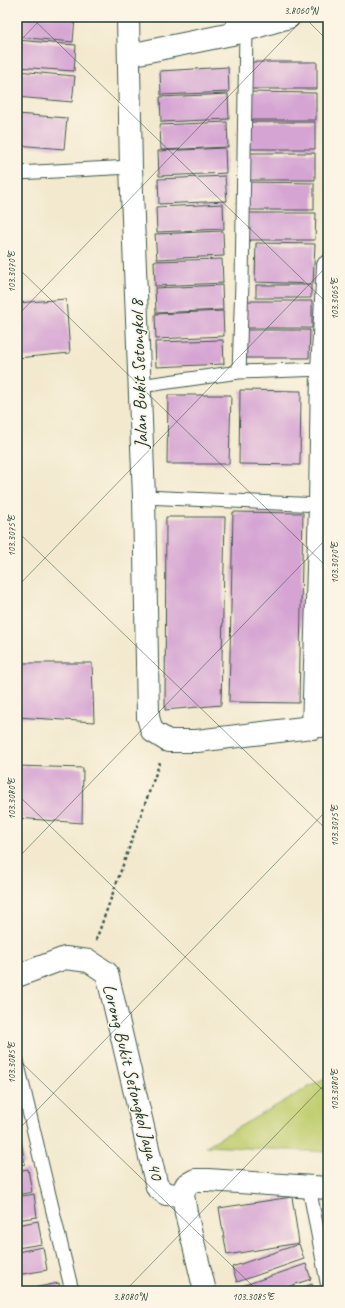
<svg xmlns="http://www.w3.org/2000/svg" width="345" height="1308" font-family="Caveat,sans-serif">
	<rect width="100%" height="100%" fill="#fcf5e5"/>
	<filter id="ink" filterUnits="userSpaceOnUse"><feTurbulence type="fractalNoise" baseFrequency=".025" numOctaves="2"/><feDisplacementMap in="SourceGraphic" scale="8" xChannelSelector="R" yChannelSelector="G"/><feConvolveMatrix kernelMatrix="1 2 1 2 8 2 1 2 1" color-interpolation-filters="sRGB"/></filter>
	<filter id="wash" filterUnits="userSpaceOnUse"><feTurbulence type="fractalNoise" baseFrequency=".012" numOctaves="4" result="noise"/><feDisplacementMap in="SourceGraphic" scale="16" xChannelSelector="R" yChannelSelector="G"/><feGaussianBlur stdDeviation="0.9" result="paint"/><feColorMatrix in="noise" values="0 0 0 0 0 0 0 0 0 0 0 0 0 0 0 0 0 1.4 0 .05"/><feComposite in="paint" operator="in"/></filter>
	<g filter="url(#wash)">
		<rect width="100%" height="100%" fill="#f2e9ce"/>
		<!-- green -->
		<path fill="#bfcd6e" stroke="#6f8551" d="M 328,1076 L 328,1152 L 206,1146 Z"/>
		<g id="blocks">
			<!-- building -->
			<path fill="#d5a4d3" d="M 17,17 L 75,17 L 73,42 L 17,37 Z
				M 17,40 L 76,45 L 74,71 L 17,67 Z
				M 249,62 L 317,62 L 317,89 L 249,89 Z
				M 228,67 L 229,92 L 161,95 L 160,71 Z
				M 17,71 L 75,76 L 72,102 L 17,97 Z
				M 248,92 L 316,93 L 316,120 L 248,120 Z
				M 228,94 L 229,119 L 161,122 L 160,97 Z
				M 17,114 L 67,118 L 64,149 L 17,145 Z
				M 227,122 L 228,147 L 161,150 L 160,125 Z
				M 248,122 L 315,122 L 315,149 L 247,149 Z
				M 225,148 L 226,173 L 159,176 L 158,151 Z
				M 248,153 L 315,153 L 315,180 L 248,180 Z
				M 225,176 L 227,201 L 159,204 L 158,179 Z
				M 247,182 L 314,183 L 314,210 L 247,210 Z
				M 223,204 L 224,229 L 157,232 L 156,207 Z
				M 248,213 L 316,213 L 315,240 L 248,240 Z
				M 223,231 L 224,256 L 157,259 L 155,234 Z
				M 256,243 L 315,244 L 313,284 L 255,282 Z
				M 222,259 L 223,283 L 155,286 L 154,261 Z
				M 222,285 L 223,310 L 156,313 L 155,288 Z
				M 256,285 L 311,285 L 311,298 L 256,298 Z
				M 66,299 L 70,353 L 17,358 L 17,303 Z
				M 245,301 L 312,301 L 312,328 L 245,328 Z
				M 223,311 L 224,336 L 156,339 L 155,314 Z
				M 242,330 L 310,330 L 309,358 L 242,358 Z
				M 223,340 L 224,364 L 156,367 L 155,342 Z
				M 240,390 L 301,391 L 300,465 L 239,464 Z
				M 168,395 L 231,395 L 229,464 L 167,464 Z
				M 233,512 L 303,513 L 299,703 L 229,702 Z
				M 166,517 L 225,517 L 221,705 L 165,710 Z
				M 17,663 L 92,663 L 94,722 L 17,717 Z
				M 17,766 L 83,768 L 82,823 L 17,818 Z
				M 21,1141 L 25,1164 L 17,1166 L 17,1142 Z
				M 28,1169 L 32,1192 L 17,1195 L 17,1171 Z
				M 34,1194 L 37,1217 L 17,1220 L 17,1197 Z
				M 292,1197 L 299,1243 L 227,1255 L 219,1208 Z
				M 38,1221 L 42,1244 L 17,1248 L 17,1225 Z
				M 299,1244 L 304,1259 L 237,1282 L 232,1267 Z
				M 43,1247 L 47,1270 L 17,1275 L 17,1252 Z
				M 306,1264 L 311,1279 L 275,1291 L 240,1291 L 239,1287 Z
				M 59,1283 L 60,1291 L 22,1291 L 22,1290 Z
				M 312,1284 L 314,1291 L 293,1291 Z"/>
		</g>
	</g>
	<g filter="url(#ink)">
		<use href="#blocks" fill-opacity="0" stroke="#3f574b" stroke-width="1"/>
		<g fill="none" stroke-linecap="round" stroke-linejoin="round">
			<!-- service casing -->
			<g stroke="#3f574b" stroke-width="15">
				<path id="service" d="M 232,34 L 233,17
					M 17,173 L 131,167
					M 239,372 L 242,282 L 246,30
					M 140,386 L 239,372 L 322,369
					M 144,497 L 320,505
					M 17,1061 L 72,1291
					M 309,1187 L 328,1287"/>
			</g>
			<!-- minor casing -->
			<g stroke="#3f574b" stroke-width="24">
				<path id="minor" d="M 128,17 L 131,167 L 144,497 L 148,717 L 152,731 L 168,741 L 197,741 L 328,725
					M 129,55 L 232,34 L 289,17
					M 313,728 L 320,505 L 322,369 L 328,266
					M 17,976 L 65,958 L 89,961 L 107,973 L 157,1187 L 166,1194 L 183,1195
					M 205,1291 L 186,1213 L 183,1195 L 186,1185 L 195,1180 L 208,1180 L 328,1188"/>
			</g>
			<!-- path -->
			<path stroke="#3f574b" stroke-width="2.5" stroke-dasharray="3 3" stroke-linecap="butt" d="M 96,940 L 160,762"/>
			<!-- service -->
			<use href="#service" stroke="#fff" stroke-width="13"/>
			<!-- minor -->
			<use href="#minor" stroke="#fff" stroke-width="22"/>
		</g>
	</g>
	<!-- ticks -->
	<path fill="none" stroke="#1f3d34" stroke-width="1" stroke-opacity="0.45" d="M 31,17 L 328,304M 304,17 L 328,41M 17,44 L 43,17M 17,267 L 328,568M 17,316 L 305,17M 17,531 L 328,831M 17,587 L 328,265M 17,794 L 328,1095M 17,859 L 328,537M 17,1058 L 258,1291M 17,1131 L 328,809M 125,1291 L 328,1081"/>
	<g text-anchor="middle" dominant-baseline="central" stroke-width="3" stroke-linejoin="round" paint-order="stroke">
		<!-- street labels -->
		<g font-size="19" fill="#1f3d34" stroke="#fcf5e5">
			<text transform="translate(139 374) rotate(-92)">Jalan Bukit Setongkol 8</text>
			<text transform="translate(133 1082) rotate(76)">Lorong Bukit Setongkol Jaya 40</text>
		</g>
	</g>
	<!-- margin -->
	<rect width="345" height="1308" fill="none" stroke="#fcf5e5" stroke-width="44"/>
	<rect x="22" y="22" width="301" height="1264" fill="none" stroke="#1f3d34" stroke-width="1.5"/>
	<g font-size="10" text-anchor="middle" fill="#1f3d34">
		<text x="301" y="14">3.8060°N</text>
		<text transform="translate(11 272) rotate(-90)" y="4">103.3070°E</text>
		<text transform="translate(334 299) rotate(-90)" y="4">103.3065°E</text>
		<text transform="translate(11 536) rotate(-90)" y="4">103.3075°E</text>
		<text transform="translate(334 563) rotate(-90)" y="4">103.3070°E</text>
		<text transform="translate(11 799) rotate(-90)" y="4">103.3080°E</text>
		<text transform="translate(334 826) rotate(-90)" y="4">103.3075°E</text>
		<text transform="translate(11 1063) rotate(-90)" y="4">103.3085°E</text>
		<text transform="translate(334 1090) rotate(-90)" y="4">103.3080°E</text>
		<text x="130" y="1300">3.8080°N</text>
		<text x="253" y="1300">103.3085°E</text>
	</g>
</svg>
